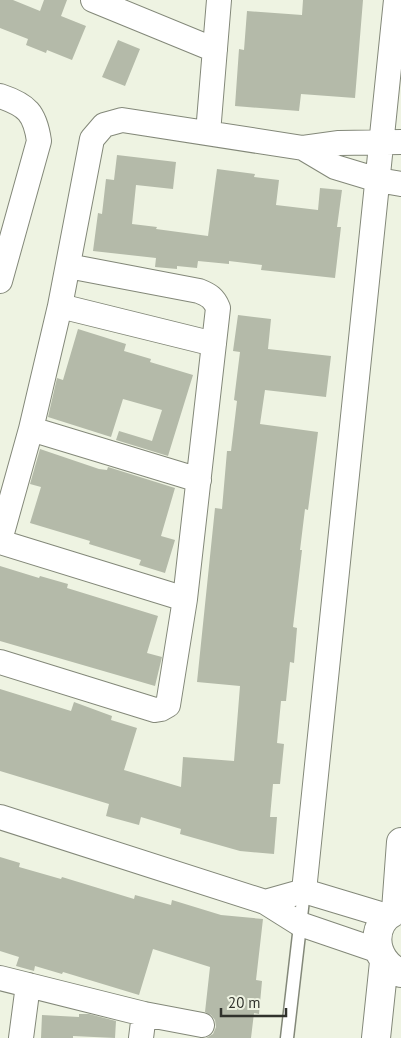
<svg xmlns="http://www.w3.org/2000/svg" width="401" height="1038" font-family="'PT Sans',sans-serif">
	<rect width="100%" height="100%" fill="#eef3e2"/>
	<!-- building -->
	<path fill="#b4baa9" d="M 0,0 L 13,0 L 40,11 L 44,0 L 67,0 L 61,16 L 86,26 L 72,60 L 47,50 L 46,53 L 26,45 L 28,39 L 0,28 Z
		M 303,0 L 363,0 L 355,98 L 301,94 L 299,111 L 235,106 L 239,49 L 244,50 L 247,11 L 302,15 Z
		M 118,40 L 140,49 L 125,86 L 102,77 Z
		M 117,155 L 176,162 L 173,189 L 136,185 L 132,224 L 157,227 L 156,229 L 208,236 L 217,169 L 255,174 L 254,177 L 279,180 L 276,205 L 318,210 L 320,188 L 342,190 L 337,227 L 341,227 L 335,278 L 261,270 L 262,265 L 229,261 L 229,264 L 198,261 L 197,268 L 177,266 L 177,269 L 155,267 L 156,258 L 93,251 L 98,213 L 102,214 L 106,179 L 114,180 Z
		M 238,315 L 271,319 L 268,349 L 331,356 L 326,397 L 265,390 L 260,424 L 318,432 L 308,510 L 305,509 L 300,550 L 302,550 L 293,627 L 297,628 L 294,663 L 290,662 L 286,701 L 281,701 L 277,743 L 284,744 L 280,784 L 273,784 L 270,817 L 277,817 L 274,854 L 240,851 L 180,834 L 181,829 L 141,817 L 139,825 L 106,816 L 109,804 L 0,771 L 0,689 L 71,711 L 74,702 L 112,716 L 111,720 L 137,728 L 124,770 L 181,787 L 183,757 L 234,761 L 240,686 L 197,682 L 215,508 L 222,509 L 227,451 L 231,451 L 237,401 L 234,400 L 240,352 L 233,351 Z
		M 78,329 L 126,344 L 124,351 L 151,359 L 150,362 L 193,375 L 168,456 L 116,440 L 119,431 L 152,441 L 162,410 L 123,399 L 111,437 L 48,417 L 57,378 L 63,380 Z
		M 40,449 L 99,469 L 107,470 L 108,467 L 175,488 L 161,536 L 175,540 L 165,573 L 139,565 L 141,560 L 89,544 L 90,541 L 30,523 L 41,487 L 30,484 Z
		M 0,566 L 39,578 L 40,576 L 68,584 L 67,588 L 158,616 L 147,653 L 162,657 L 155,686 L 0,641 Z
		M 0,857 L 20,863 L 19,867 L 61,879 L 62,877 L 134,899 L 135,895 L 171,905 L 172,900 L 221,915 L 263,919 L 256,980 L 262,981 L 259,1014 L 254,1013 L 251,1038 L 206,1038 L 213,1034 L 216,1027 L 215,1020 L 211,1015 L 205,1012 L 210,967 L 153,949 L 139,995 L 63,972 L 62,974 L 35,966 L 34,971 L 16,966 L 19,957 L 0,951 Z
		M 79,1014 L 89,1014 L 116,1021 L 115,1038 L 73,1036 L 73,1038 L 41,1038 L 42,1015 L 79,1017 Z"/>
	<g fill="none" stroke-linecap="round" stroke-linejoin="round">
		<!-- service casing -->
		<g stroke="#838879" stroke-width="15">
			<path id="service" d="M 287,1038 L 304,891"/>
		</g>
		<!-- minor casing -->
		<g stroke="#838879" stroke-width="26">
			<path id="minor" d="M 93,0 L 215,50
				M 0,96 C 27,105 35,113 39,141 L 0,281
				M 208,133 L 219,0
				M 303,148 L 335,167 L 378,180 L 401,184
				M 60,306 L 214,344
				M 31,429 L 199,480
				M 0,540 L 31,429 L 60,306 L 92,139 L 104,125 L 122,120 L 303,148 L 339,143 L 401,142
				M 0,542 L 185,599
				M 0,662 L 155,710 L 161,709 L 168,705 L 185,599 L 218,308 C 214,298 209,295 199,291 L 68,266
				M 0,817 L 265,902 L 300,924 L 379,951
				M 304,891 L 396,0
				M 265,902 L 304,891 L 387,916
				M 0,978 L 144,1014 L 202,1025
				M 21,1038 L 28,985
				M 141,1038 L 144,1014"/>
		</g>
		<!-- secondary casing -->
		<g stroke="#838879" stroke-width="30">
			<path id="secondary" d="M 401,909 C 368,919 371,961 401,973
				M 396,910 L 401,842
				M 376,1038 L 384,962"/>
		</g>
		<!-- service -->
		<use href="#service" stroke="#fff" stroke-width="12"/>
		<!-- minor -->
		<use href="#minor" stroke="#fff" stroke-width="24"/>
		<!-- secondary -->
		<use href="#secondary" stroke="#fff" stroke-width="28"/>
	</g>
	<!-- scale -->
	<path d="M221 1008v8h65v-8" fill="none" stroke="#30322c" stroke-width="2.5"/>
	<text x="228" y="1008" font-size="15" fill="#30322c" stroke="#eef3e2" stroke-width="4" paint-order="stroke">20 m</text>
</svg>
